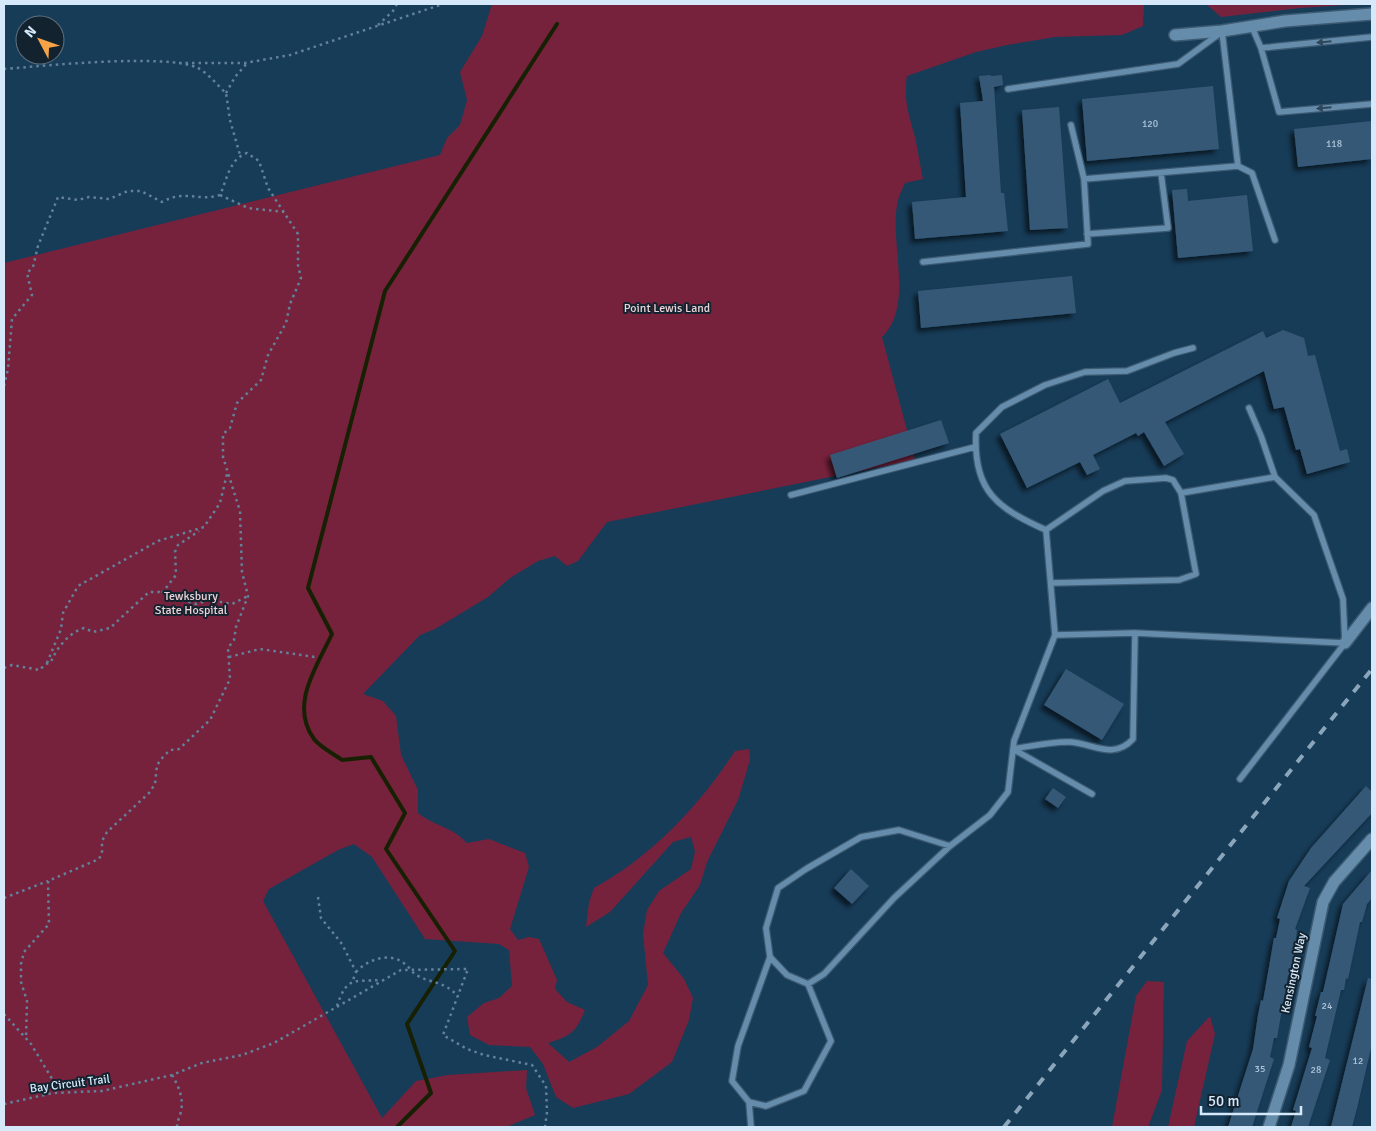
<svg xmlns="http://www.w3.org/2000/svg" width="1376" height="1131" font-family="Signika,sans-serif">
	<defs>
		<filter id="shadow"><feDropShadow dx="-4" dy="4" stdDeviation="2.5" flood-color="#0009"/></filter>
	</defs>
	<rect width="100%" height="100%" fill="#173c58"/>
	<!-- green -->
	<path fill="#76223d" d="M 492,4 L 1161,4 L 1144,5 L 1143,26 L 1122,35 L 1055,37 L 1007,45 L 976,52 L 907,76 C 903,99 909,115 915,137 C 918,151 920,165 923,179 L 905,183 C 902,190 898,198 897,205 C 890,246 914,306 882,337 L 915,460 L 607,522 L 578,561 L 567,566 L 555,556 L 538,561 L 510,578 L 488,597 L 435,629 L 420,635 L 363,694 L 383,701 L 396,716 L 401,755 L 418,790 L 418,813 C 436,827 451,826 467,843 L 489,839 L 525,853 L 529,867 L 510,929 L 518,940 L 529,937 L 539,939 L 557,980 L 555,989 L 567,1002 L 585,1010 C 576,1032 571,1036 548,1043 L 569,1062 L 597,1047 L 629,1021 L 648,985 L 643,934 L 647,910 L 659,891 L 691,869 L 695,851 L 691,837 L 673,842 L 610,912 L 586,927 L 589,902 L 594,888 C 651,857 700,805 735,751 L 749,749 L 750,760 L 738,800 L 707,862 L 700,885 L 681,913 L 663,953 L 684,979 L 693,998 L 689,1020 L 672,1062 L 629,1094 L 573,1108 L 556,1097 L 543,1064 L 530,1047 L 489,1045 L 470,1035 L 467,1017 L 484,1003 L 499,998 L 512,986 L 509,950 L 499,944 L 425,939 L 372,857 L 354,844 L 338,850 L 269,889 L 263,901 L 382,1118 L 416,1081 L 448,1075 L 527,1070 L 526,1088 L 535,1115 L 506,1127 L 4,1127 L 4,263 L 440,155 L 447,138 L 460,125 L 467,100 L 460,72 L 482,36 Z
		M 1206,4 L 1361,4 L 1300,8 L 1221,17 Z
		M 1147,981 L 1164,982 L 1162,1090 L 1148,1127 L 1112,1127 L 1136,996 Z
		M 1210,1016 L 1215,1034 L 1194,1127 L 1168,1127 L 1187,1041 Z"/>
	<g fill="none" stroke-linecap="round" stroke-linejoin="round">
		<!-- stream -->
		<path stroke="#172003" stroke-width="4" d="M 397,1127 L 431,1093 L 407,1024 L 455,951 L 386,849 L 405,813 L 371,757 L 342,760 C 334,754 320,747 314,739 C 289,705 317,666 332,634 L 308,588 L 385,291 L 557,24"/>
	</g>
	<!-- building -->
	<path fill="#345977" filter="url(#shadow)" d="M 990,75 L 991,76 L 1002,75 L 1003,85 L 994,87 L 1001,193 L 1004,193 L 1008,231 L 915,239 L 912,202 L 966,197 L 960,103 L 983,101 L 979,76 Z
		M 1213,86 L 1219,149 L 1087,161 L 1082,99 Z
		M 1059,107 L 1068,228 L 1030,230 L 1022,110 Z
		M 1372,121 L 1372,159 L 1298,167 L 1294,129 Z
		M 1187,189 L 1188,201 L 1247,195 L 1253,251 L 1178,258 L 1172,190 Z
		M 1072,276 L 1076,313 L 921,328 L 918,291 Z
		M 1283,330 L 1304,338 L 1308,356 L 1315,355 L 1340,451 L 1347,449 L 1350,462 L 1307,474 L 1300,449 L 1296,450 L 1284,407 L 1274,409 L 1264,371 L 1165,422 L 1184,454 L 1164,466 L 1144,432 L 1138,436 L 1136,433 L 1093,455 L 1100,469 L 1087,475 L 1080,462 L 1027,488 L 1000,434 L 1108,379 L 1120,403 L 1263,331 L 1266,338 Z
		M 941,420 L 949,443 L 837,478 L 830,455 Z
		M 1066,669 L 1124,704 L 1102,740 L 1044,705 Z
		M 1366,786 L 1372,792 L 1372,813 L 1304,886 L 1310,888 L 1295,929 L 1297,930 L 1293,962 L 1290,976 L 1288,975 L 1277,1038 L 1274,1038 L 1270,1057 L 1274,1059 L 1252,1127 L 1228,1127 L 1253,1049 L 1258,1015 L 1261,1000 L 1263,1001 L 1274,938 L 1276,938 L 1280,919 L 1277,918 L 1289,881 L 1311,848 Z
		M 1053,788 L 1066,797 L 1058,808 L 1045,799 Z
		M 851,869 L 869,886 L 852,904 L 834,888 Z
		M 1372,870 L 1372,898 L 1367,904 L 1362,922 L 1360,922 L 1348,979 L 1346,978 L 1344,990 L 1341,990 L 1325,1058 L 1330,1060 L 1308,1127 L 1291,1127 L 1296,1111 L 1293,1110 L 1312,1048 L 1309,1047 L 1317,1016 L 1315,1016 L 1321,992 L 1323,992 L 1343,904 Z
		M 1368,978 L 1372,979 L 1372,1044 L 1357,1108 L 1352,1127 L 1331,1127 Z"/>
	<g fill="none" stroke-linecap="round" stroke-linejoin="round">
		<!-- service casing -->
		<g stroke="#3c5a71" stroke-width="8">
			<path id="service" d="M 1252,27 L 1261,48 L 1372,37
				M 1261,48 L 1279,112 L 1372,104
				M 1008,89 L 1178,64 L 1219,34
				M 1071,125 L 1084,179
				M 1238,166 L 1252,173 L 1275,240
				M 1087,234 L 1168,228 L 1161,173
				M 923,262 L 1088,244 L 1084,179 L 1238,166 L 1222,31
				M 791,495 L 975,447
				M 1046,530 L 1055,635 L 1135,633 L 1345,643
				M 1046,530 C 997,508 973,491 976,433 L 1002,407 L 1045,385 L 1085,372 L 1127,371 L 1174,353 L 1193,348
				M 1046,530 L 1103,491 L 1125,481 L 1166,478 L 1173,480 L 1181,493
				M 1051,583 L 1179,580 L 1196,574 L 1181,493 L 1275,477 L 1261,436 L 1249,408
				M 1013,749 C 1032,746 1052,741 1071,742 C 1093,744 1114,760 1133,739 L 1135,633
				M 1013,749 L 1092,794
				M 1240,779 L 1345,643 L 1343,599 L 1314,515 L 1275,477
				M 950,846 L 899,830 L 861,837 L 806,869 L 778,888 L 766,928 L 770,957 L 787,975 L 808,984 L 824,974 L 894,898 L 950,846 L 990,815 L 1008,792 L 1014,741 L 1055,635
				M 770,957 L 738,1046 L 732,1081 L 749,1102 L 766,1106 L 804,1091 L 831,1041 L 808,984
				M 749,1102 L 751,1127"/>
		</g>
		<!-- minor casing -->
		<g stroke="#3c5a71" stroke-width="14">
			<path id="minor" d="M 1175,35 L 1222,31 L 1285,21 L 1372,14
				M 1345,643 L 1372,608
				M 1269,1127 L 1289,1065 L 1323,902 L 1334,882 L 1372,839"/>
		</g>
		<!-- path -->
		<path stroke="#638199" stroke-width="2.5" stroke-dasharray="2.5 4" stroke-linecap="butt" d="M 378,25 L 393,11 L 397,4
			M 179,63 L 245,63 L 290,55 L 443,4
			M 4,69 C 43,66 167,53 198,68 C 208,73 218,86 226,93 L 230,120 L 240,155
			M 226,93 L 235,77 L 248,62
			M 220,195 L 248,208 L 284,212
			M 4,386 L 8,369 L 12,319 L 32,295 L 27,273 L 33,267 L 38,246 L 58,197 L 78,200 L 89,197 L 109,199 L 128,191 L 141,191 L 162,202 C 185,189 197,202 220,195 C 227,180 229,159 247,153 L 259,161 L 268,188 L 298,234 L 298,265 L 301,278 L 290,304 L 286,323 L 268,355 L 261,380 L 237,403 L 230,428 L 223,434 L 223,457 L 240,511 L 242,572 L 248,596 L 236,627 L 234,640 L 228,648 L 230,679 L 210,720 L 179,749 L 170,750 L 163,757 L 157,765 L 155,784 L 149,793 L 107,832 L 102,841 L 102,853 L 99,859 L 48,881 L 49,924 L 24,952 L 21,964 L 21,982 L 27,1001 L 26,1039
			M 162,593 L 176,575 L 175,552 L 178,545 L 199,531
			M 229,657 L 260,649 L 315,657
			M 47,663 L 61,629 L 63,613 L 78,586 L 158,541 L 204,527 L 220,503 L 227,474
			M 4,668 L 12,665 L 40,670 L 44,665 L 51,662 C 57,647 69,633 84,628 L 93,632 L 110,628 L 149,592 L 159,592 L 196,604 L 209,600 L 232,604 L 248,596
			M 318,897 L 321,918 L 342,944 L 356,972 L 353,980
			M 4,898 L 48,881
			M 356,972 C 367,960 390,951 405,964 C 409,967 412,972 416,975 C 432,984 442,980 458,996
			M 337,1006 C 347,976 353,982 381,980
			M 4,1014 L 31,1044 L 60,1092
			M 172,1075 C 178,1085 184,1098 181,1111 C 180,1117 177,1121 177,1127
			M 4,1104 L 53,1093 L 102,1091 L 172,1075 L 202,1063 L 242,1055 L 274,1043 L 401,970 L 468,969 L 443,1035 L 467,1049 L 484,1055 L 532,1065 L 546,1086 L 547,1112 L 545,1127"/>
		<!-- service -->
		<use href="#service" stroke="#668cac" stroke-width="5.5"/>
		<!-- minor -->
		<use href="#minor" stroke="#668cac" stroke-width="11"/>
		<!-- rail -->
		<path stroke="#8ba5bb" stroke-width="4" stroke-dasharray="9 9" stroke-linecap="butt" d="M 1004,1127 L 1372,669"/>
	</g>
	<!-- one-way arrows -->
	<defs><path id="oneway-solid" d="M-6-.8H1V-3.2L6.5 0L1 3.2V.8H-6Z" transform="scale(1.25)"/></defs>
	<g fill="#2f475a">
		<use href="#oneway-solid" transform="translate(1324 42) rotate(174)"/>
		<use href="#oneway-solid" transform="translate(1324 108) rotate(175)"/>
	</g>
	<g text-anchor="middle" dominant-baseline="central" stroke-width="4" stroke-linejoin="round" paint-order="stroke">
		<!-- number labels -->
		<g font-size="10" fill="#adc5da">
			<text x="1150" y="124">120</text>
			<text x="1334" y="144">118</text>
			<text x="1327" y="1006">24</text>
			<text x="1358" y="1061">12</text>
			<text x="1260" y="1069">35</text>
			<text x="1316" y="1070">28</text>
		</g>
		<!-- park labels -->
		<g font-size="12" fill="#edd2d7" stroke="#12222e">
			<text x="667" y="308">Point Lewis Land</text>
			<text x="191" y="596">Tewksbury<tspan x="191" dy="14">State Hospital</tspan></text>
		</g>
		<!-- street labels -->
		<g font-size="12" fill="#d5e9fb" stroke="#12222e">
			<text transform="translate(1294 973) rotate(-78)">Kensington Way</text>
			<text transform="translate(70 1084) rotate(-7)">Bay Circuit Trail</text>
		</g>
	</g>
	<!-- border -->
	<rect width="1376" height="1131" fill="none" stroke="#d5e9fb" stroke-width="10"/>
	<!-- north arrow -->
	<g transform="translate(40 40) rotate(311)"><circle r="24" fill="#12222e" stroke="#607280"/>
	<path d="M0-4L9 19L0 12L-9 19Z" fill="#f6a247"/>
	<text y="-8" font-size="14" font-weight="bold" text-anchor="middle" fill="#d5e9fb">N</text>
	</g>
	<!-- scale -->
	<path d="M1201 1106v8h100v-8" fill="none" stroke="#d5e9fb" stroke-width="2.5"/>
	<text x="1208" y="1106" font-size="15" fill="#d5e9fb" stroke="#12222e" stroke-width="4" paint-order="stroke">50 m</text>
</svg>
